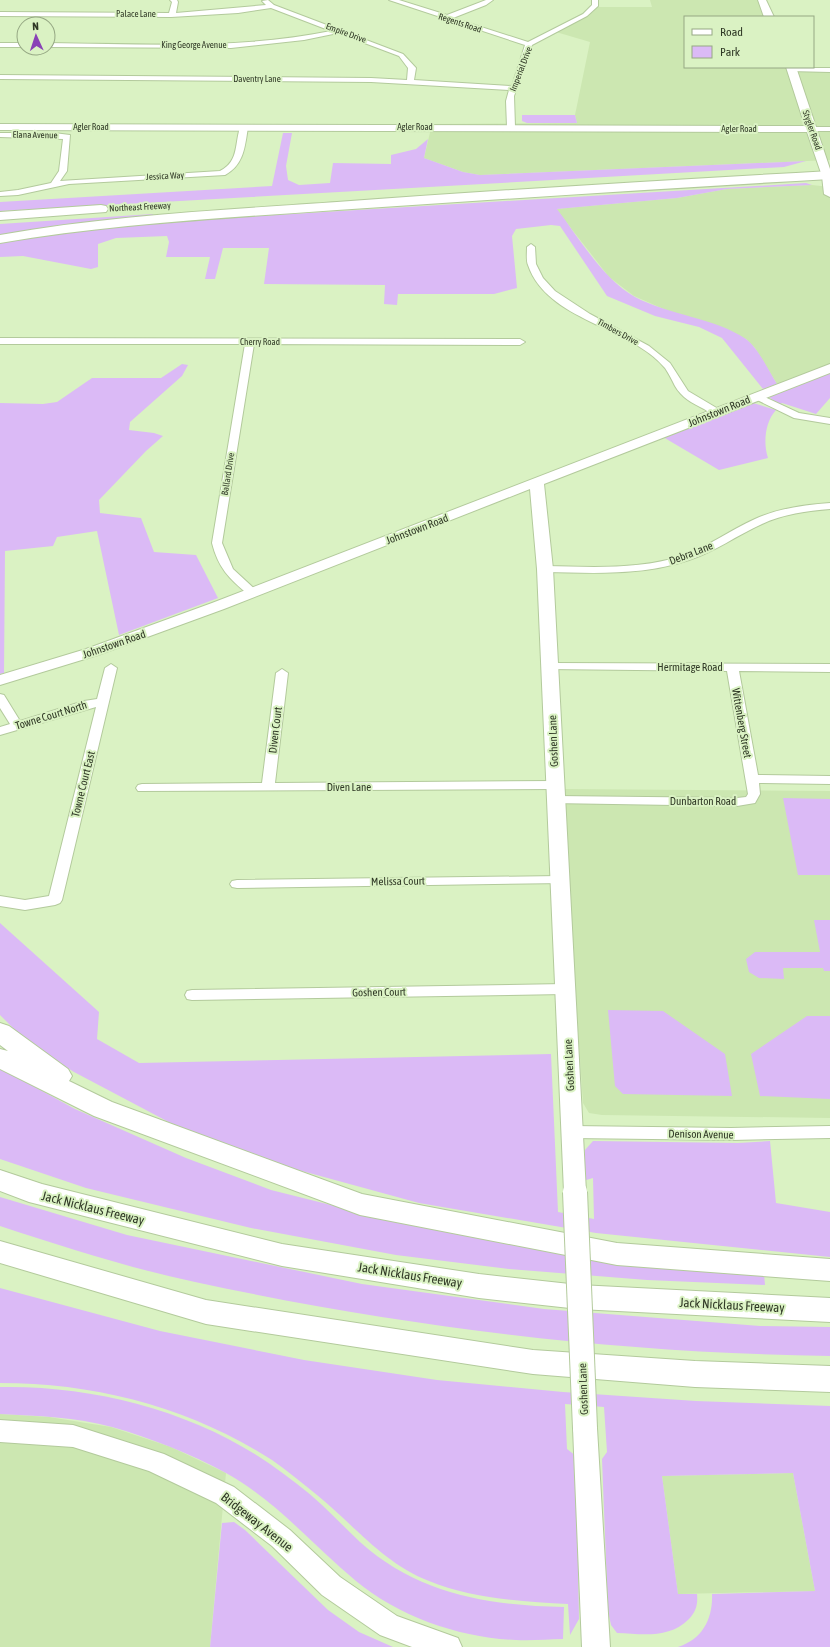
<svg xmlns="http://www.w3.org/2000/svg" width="830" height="1647" font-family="'Asap Condensed',sans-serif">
	<rect width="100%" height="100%" fill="#daf2c3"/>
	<!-- built -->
	<path fill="#cce7b1" d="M 650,0 L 766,0 L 773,17 L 685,17 L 685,67 L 830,68 L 830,160 L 480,175 L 463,172 L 424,158 L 432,124 L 577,123 L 575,115 L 590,42 L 556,32 L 597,7 L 652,7 Z
		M 812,185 L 830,187 L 830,371 L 785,390 L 777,384 L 755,348 L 746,339 L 668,311 L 634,296 L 609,277 L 556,209 L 677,198 L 727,189 Z
		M 562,789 L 830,791 L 830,1118 L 602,1115 L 589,1113 L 583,1103 Z
		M 0,1414 L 49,1417 L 111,1427 L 171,1447 L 226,1473 L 210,1647 L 0,1647 Z
		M 793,1473 L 815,1591 L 678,1594 L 662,1476 Z"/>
	<!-- green -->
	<path fill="#dbbaf6" d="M 522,115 L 575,115 L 577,123 L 527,123 L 522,121 Z
		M 283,133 L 292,133 L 286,166 L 288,180 L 299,185 L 330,183 L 333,163 L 391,164 L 391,155 L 416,149 L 428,139 L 424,158 L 463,172 L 480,175 L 806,161 L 784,167 L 0,211 L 0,202 L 272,186 Z
		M 806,183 L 812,185 L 727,189 L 677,198 L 557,209 C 579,238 603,279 635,297 C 669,315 715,318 746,339 C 759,349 768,370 777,384 L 763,389 L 722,338 L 699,327 L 655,316 L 607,296 L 560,226 L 551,225 L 516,229 L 512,236 L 517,288 L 494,294 L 398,294 L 397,305 L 384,304 L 385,285 L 264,284 L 269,248 L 223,248 L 215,279 L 205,279 L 210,257 L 166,257 L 169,242 L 167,236 L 116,238 L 98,244 L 98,267 L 91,269 L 23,256 L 0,257 L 0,241 L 27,237 L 173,221 Z
		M 153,214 L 153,216 L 53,226 L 0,235 L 0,224 Z
		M 182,364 L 188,365 L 182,376 L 130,422 L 129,430 L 154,433 L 163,436 L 146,451 L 99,500 L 100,513 L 141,518 L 154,552 L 196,555 L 218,598 L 119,635 L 97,531 L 57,537 L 53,546 L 5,551 L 4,673 L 0,674 L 0,403 L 43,404 L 57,402 L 92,378 L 161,378 Z
		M 830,371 L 830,398 L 816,414 L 782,403 L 779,405 L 769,397 Z
		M 753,403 L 776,410 C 765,422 763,443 768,458 L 719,470 L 663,437 Z
		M 783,798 L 830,799 L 830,875 L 798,875 Z
		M 814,920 L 830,920 L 830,971 L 824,971 L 823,968 L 783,968 L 784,979 L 759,978 L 749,972 L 746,959 L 755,952 L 820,952 Z
		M 0,923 L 99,1012 L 97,1039 L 139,1063 L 551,1054 L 558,1212 L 594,1219 L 593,1178 L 583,1181 L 585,1150 L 593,1141 L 738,1143 L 770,1141 L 776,1203 L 830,1212 L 830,1257 L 596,1233 L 419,1203 L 291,1168 L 180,1128 L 74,1072 L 28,1043 L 0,1015 Z
		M 608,1010 L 663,1011 L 725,1054 L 732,1096 L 623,1094 L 615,1086 Z
		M 807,1016 L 830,1016 L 830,1099 L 760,1096 L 751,1054 Z
		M 0,1068 L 75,1109 L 186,1158 L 271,1190 L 391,1220 L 764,1274 L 765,1285 L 647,1280 L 509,1269 L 396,1255 L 251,1228 L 86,1188 L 0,1159 Z
		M 0,1197 L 127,1235 L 362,1284 L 544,1309 L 760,1326 L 830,1327 L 830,1356 C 617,1353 404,1327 195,1282 C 129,1268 64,1247 0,1226 Z
		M 0,1288 L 160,1331 L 304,1360 L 437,1380 L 563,1392 L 696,1401 L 830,1406 L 830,1647 L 678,1647 C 703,1639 713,1618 712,1594 L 815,1591 L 793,1473 L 662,1476 L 678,1594 L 697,1594 C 698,1605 696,1611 689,1619 C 669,1639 643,1634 617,1633 L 611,1625 L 608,1611 L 602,1459 L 607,1452 L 604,1407 L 565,1404 L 567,1449 L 576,1456 L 579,1619 L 570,1635 L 568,1604 C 521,1601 473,1599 429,1581 C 383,1563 354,1525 317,1495 C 302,1483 288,1471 272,1460 C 191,1408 97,1383 0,1383 Z
		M 0,1387 C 92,1385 194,1411 270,1464 C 288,1477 306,1490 322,1505 C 335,1517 347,1530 360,1542 C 419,1595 488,1605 564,1607 L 563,1639 C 548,1639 532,1641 516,1640 C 461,1638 399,1617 356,1581 C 313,1545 276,1501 226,1473 C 191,1454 151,1438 112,1427 C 76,1417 37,1416 0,1414 Z
		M 234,1522 L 245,1530 L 328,1610 L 359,1632 L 393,1647 L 210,1647 L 222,1523 Z"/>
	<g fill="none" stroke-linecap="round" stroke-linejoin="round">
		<!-- street casing -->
		<g stroke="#b3ca9c" stroke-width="2">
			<path id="street" d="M 170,0 L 177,0 L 178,2 L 176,13 L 266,5 L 262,1 L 268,0 L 274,5 L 403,54 L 416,68 L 414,80 L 512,86 L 525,45 L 389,0 L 399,0 L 447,15 L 486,0 L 493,0 L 486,5 L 453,18 L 528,42 L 583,14 L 592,5 L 592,0 L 598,0 L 598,6 L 587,16 L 532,45 L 514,96 L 515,127 L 511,129 L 507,127 L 506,101 L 509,90 L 371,82 L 0,79 L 0,75 L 371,78 L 407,80 L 408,68 L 399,56 L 338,33 L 304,40 L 231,48 L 48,47 L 48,43 C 143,44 237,50 331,31 L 271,8 L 238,13 L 171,17 L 0,16 L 0,12 L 169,13 L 172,2 Z
				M 0,43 L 24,43 L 24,47 L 0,47 Z
				M 792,68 L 830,68 L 830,72 L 790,71 L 790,69 Z
				M 241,125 L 248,127 C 245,146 244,165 225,175 L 69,184 L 18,195 L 0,196 L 0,192 L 18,190 L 51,183 L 59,171 L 63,139 L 0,137 L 0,133 L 54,133 L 70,135 L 67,171 L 60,181 L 220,171 C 240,161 234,142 241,125 Z
				M 809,127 L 830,127 L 830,131 L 812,131 L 808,129 Z
				M 531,244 L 535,247 L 536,264 L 543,278 L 555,291 L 590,314 L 649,346 L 670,363 L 688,391 L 720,410 L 722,412 L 720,414 C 714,416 709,412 704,409 C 692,403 682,398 675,386 C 672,380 669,374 665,368 C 630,326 547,321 528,265 C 526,260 527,253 527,247 Z
				M 0,338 L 520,339 L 525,342 L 520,345 L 254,344 L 222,543 L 233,569 L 258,592 L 252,595 L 248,594 C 229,579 218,567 212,543 L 245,344 L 0,344 Z
				M 756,393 L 799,413 L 830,418 L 830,424 L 794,418 L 753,398 L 751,396 Z
				M 830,503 L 830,509 C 807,511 783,514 762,524 C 737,535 715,552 689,560 C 643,576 593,573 545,572 L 540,569 L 545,566 C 590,567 638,570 682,556 C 708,547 730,530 755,519 C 779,508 805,505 830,503 Z
				M 550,663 L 830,664 L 830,672 L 739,671 L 758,775 L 830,776 L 830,784 L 759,783 L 760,794 L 755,803 L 737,806 L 551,803 L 550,800 L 551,797 L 556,796 L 737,798 L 746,797 L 748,794 L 727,671 L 546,669 L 544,667 Z
				M 111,664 L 117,668 L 62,900 L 60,903 L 55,905 L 25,910 L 0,906 L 0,896 L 25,900 L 49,896 L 96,707 L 0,735 L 0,727 L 10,724 L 0,708 L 0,694 L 4,695 L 20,721 L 84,701 L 97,699 L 105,668 Z
				M 282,669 L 288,673 L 275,783 L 555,781 L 561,785 L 555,789 L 138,791 L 136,788 L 138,785 L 142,784 L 262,783 L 276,673 Z
				M 560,876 L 565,877 L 567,880 L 565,883 L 237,888 L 232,887 L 230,884 L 232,881 L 237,880 Z
				M 565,984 L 570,985 L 572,989 L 570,993 L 565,994 L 192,1000 L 187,999 L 185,995 L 187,991 L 192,990 Z
				M 572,1126 L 731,1128 L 830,1126 L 830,1138 L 731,1140 L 572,1138 L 567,1136 L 564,1132 L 567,1128 Z"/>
		</g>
		<!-- secondary casing -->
		<g stroke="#b3ca9c" stroke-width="2">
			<path id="secondary" d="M 758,0 L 766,0 L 774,17 L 764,17 Z
				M 786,67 L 796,67 L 830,169 L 830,197 L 824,194 L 822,176 L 807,132 L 0,130 L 0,124 L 805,126 Z
				M 830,364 L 830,373 L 544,484 L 553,569 L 586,1192 L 583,1198 L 575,1201 L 567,1198 L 564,1192 L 537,569 L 530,489 L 224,609 L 98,655 L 0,685 L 0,675 L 86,649 L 212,603 Z
				M 585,1417 L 594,1420 L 597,1428 L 610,1647 L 582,1647 L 573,1428 L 576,1420 Z
				M 0,1420 L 73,1425 L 164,1454 L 234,1487 L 290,1530 L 340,1577 L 397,1616 L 458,1638 L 462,1647 L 412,1647 L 380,1635 L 322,1595 L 272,1546 L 216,1503 L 149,1471 L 73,1447 L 0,1442 Z"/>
		</g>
		<!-- highway casing -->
		<g stroke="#b3ca9c" stroke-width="2">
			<path id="highway" d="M 830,171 L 830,179 C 666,188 501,199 337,210 C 224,218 112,224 0,243 L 0,235 C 112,215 224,210 337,202 C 501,190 666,180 830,171 Z
				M 101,205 L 106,206 L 108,209 L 106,212 L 0,220 L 0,212 Z
				M 0,1023 L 9,1026 L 68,1069 L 72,1076 L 69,1081 L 112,1102 L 362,1194 L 617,1243 L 830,1259 L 830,1281 L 617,1265 L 360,1215 L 94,1116 L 0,1069 L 0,1049 L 8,1051 L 0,1045 Z
				M 0,1170 L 42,1184 L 282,1244 L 479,1274 L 579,1285 L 830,1298 L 830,1322 L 579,1309 L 479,1298 L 282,1266 L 29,1202 L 0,1191 Z
				M 0,1241 L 206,1300 L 533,1350 L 695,1361 L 830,1366 L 830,1392 L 695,1387 L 533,1374 L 206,1324 L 0,1263 Z"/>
		</g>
		<!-- street -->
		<use href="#street" fill="#fff" fill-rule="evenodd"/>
		<!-- secondary -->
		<use href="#secondary" fill="#fff" fill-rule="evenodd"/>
		<!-- highway -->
		<use href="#highway" fill="#fff" fill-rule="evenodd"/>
		<!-- secondary-bridge casing -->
		<g stroke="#b3ca9c" stroke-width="26" stroke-linecap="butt">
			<path id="secondary-bridge" d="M 575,1192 L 585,1428"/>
		</g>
		<!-- secondary-bridge -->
		<use href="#secondary-bridge" stroke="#fff" stroke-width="24"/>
	</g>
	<g text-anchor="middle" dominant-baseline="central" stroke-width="4" stroke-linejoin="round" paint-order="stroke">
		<!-- far-street labels -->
		<g font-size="9" fill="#303926" stroke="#daf2c3">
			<text x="136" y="14">Palace Lane</text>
			<text transform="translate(460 23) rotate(18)">Regents Road</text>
			<text transform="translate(346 33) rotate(20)">Empire Drive</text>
			<text x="194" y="45">King George Avenue</text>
			<text transform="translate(521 69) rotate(-69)">Imperial Drive</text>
			<text x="257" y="79">Daventry Lane</text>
			<text x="91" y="127">Agler Road</text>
			<text x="415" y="127">Agler Road</text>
			<text x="739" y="129">Agler Road</text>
			<text transform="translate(812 130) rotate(71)">Stygler Road</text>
			<text transform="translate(35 135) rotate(1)">Elana Avenue</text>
			<text transform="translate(165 176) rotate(-3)">Jessica Way</text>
			<text transform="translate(140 207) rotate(-3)">Northeast Freeway</text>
			<text transform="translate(618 332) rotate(29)">Timbers Drive</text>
			<text x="260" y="342">Cherry Road</text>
			<text transform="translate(228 474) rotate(-81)">Ballard Drive</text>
		</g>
		<!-- street labels -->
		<g font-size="11" fill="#303926" stroke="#daf2c3">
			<text transform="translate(719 411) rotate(-22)">Johnstown Road</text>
			<text transform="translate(417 529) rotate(-21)">Johnstown Road</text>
			<text transform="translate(691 553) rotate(-21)">Debra Lane</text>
			<text transform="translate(114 644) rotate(-19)">Johnstown Road</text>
			<text x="690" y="667">Hermitage Road</text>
			<text transform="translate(51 715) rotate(-17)">Towne Court North</text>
			<text transform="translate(742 723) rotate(80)">Wittenberg Street</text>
			<text transform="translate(275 730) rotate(-83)">Diven Court</text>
			<text transform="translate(553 741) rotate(-92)">Goshen Lane</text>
			<text transform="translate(83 784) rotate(-76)">Towne Court East</text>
			<text x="349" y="787">Diven Lane</text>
			<text x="703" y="801">Dunbarton Road</text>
			<text transform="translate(398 881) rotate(-1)">Melissa Court</text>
			<text transform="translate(379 992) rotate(-1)">Goshen Court</text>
			<text transform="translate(569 1065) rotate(-93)">Goshen Lane</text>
			<text transform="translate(701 1134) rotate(1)">Denison Avenue</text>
			<text transform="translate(583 1389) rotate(-92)">Goshen Lane</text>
		</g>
		<!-- near-street labels -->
		<g font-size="13" fill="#303926" stroke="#daf2c3">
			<text transform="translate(93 1208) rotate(14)">Jack Nicklaus Freeway</text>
			<text transform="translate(410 1275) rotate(9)">Jack Nicklaus Freeway</text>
			<text transform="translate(732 1305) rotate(3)">Jack Nicklaus Freeway</text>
			<text transform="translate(257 1522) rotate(38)">Bridgeway Avenue</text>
		</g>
	</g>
	<!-- legend -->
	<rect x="684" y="16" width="130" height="52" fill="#daf2c3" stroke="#96a884"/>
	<rect x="692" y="29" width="20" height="6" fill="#ffffff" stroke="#96a884"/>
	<text x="720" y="36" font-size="12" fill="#303926">Road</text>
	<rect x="692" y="46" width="20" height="12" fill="#dbbaf6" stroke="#96a884"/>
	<text x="720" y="56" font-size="12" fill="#303926">Park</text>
	<!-- north arrow -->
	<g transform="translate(36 36) rotate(357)"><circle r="19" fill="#daf2c3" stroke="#96a884"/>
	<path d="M0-3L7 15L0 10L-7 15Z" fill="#8943b6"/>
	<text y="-6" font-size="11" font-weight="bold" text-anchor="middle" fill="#303926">N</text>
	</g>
</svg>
